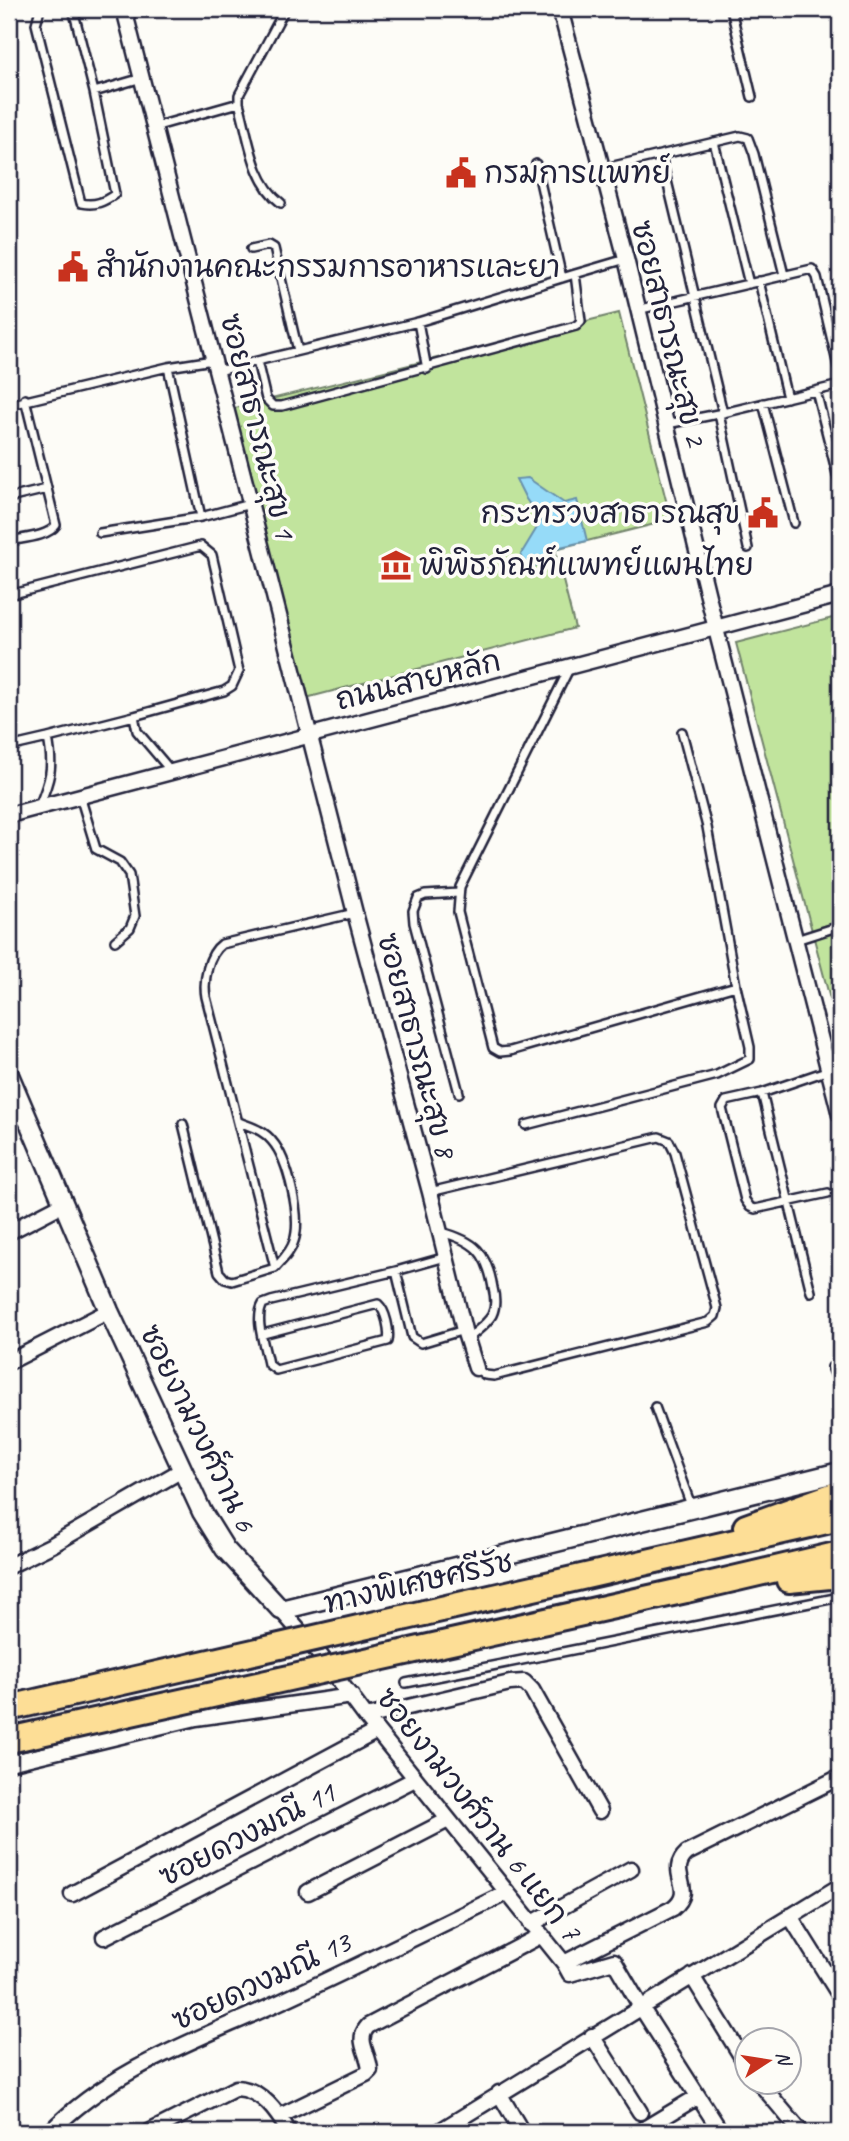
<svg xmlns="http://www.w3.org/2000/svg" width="849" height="2141" font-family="Caveat,'Playpen Sans Thai',sans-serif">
	<rect width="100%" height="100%" fill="#fdfcf7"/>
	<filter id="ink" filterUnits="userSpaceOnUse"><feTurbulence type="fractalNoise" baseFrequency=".0143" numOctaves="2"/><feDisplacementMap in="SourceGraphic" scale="14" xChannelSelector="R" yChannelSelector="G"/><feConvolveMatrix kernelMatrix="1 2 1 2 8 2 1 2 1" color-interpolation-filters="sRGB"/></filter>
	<g filter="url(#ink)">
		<!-- green -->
		<path fill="#c1e49d" stroke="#72836c" stroke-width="2" d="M 619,313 L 671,520 L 555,549 L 575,628 L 306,698 L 231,409 Z
			M 840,616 L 840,1037 L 736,643 Z"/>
		<!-- water -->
		<path fill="#96dbf8" stroke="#6891ac" stroke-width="2" d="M 528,478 L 564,503 L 577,500 L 587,541 L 555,548 L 552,558 L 527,570 L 521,554 L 541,521 L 526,499 L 516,479 Z"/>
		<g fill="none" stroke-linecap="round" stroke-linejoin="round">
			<!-- service casing -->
			<g stroke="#22223b" stroke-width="12">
				<path id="service" d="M 40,9 L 36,24 L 81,203 C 95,206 104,202 115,194 L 94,92 L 73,9
					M 731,9 L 752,97
					M 94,92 L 142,78
					M 154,127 L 239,103
					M 714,142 L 749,284
					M 661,156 L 723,413
					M 536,164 L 562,278
					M 601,169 L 740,136 L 748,138 L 754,154 L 784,275
					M 281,203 C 252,181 249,137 239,103 L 239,95 L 285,9
					M 251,249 L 269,245 L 274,248 L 298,351
					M 575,274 L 581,321 L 576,326 L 282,406 L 273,406 L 266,399 L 257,361 L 418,322 Z
					M 575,274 L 626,259
					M 759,281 L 787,398
					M 637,310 L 812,269 L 817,277 L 840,375
					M 418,322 L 427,369
					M 218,371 L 257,361
					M 816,391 L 840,486
					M 763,403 L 794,523
					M 9,405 L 168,367 L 213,360
					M 719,414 L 748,548
					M 667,424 L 723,413 L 840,385
					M 9,498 L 47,489
					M 201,517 L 250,504
					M 100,533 L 201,517 L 168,367
					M 9,541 C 23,538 48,537 56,525 L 25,399
					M 9,595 L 201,546 L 212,555 L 239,671 L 232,686 L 224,691 L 134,716 L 137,731 L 171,771
					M 569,669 L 460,887 L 458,912 L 493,1048 L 500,1052 L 510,1051 L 736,986 L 707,827 L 682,732
					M 48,738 L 134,716
					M 9,747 L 48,738 C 54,767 50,780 39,806
					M 80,796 L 96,849 L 120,862 L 129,875 L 135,916 L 130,928 L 115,941
					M 459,893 L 425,895 L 418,898 L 413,911 L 414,923 L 459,1093
					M 796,940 L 840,926
					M 762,1093 L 811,1292
					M 239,1122 C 251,1127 264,1130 272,1141 C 288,1159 302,1218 294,1241 C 291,1252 282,1260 275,1268
					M 183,1124 L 219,1272 L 225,1279 L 232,1281 L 275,1268 L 206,997 C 203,981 208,954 222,944 L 355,913
					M 526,1125 L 717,1075 L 750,1059 L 750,1047 L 736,986
					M 430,1192 L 659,1137 L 669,1141 L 675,1153 L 717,1308 L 715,1316 L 708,1322 L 494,1376 L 485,1375 L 476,1368
					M 828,1193 L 755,1209 L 750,1207 L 745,1200 L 722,1108 L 726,1101 L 762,1093 L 829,1070
					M 441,1232 C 475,1241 487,1252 493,1288 C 495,1296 496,1307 492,1315 C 487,1324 475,1332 468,1339
					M 396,1271 L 446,1257
					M 263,1334 L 378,1304 C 386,1311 390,1331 388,1341 L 276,1370 L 268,1364 C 265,1347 254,1319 263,1304 L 271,1301 L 396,1271 L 412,1337 L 421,1343 L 464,1330
					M 832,1367 L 840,1387
					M 655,1407 L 692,1508
					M 406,1683 L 840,1597"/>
			</g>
			<!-- minor casing -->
			<g stroke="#22223b" stroke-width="19">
				<path id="minor" d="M 124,9 L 355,913 L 430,1192 L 464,1330 L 476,1368
					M 560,9 L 626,259 L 716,629 L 840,1115
					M 9,815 L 840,595
					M 9,1121 L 26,1113
					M 9,1232 L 63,1204
					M 9,1362 L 109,1311
					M 9,1566 L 52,1545 L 182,1470
					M 281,1610 L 320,1655 L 366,1717 L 564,1963 L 570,1974 L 614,1961 L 641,2007 L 721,2132
					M 366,1717 L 510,1683 L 524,1682 L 532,1690 L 600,1811
					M 9,1763 L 196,1718 L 352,1696
					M 308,1892 L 448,1820
					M 72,1894 L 377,1731
					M 790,1916 L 840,1996
					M 531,1924 L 631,1869
					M 104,1937 L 415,1779
					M 564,1963 L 673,1908 C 698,1888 665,1873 687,1853 L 840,1777
					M 692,1976 L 748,2067
					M 592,2036 L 640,2112
					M 759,2082 L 801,2132
					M 499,2093 L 522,2132
					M 280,2116 L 366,2074 L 370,2070 C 369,2053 355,2040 368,2026 L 540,1936
					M 50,2132 C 112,2068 200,2039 280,2002 C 356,1967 431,1930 506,1893
					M 149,2132 L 236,2088 C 262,2089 277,2112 289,2132
					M 438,2132 L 840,1886
					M 639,2132 L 697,2097"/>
			</g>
			<!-- tertiary casing -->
			<g stroke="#22223b" stroke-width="23">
				<path id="tertiary" d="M 9,1075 L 109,1311 L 202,1512 L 225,1549 L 281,1610 L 840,1472"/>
			</g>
			<!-- motorway casing -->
			<g stroke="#22223b" stroke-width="30">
				<path id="motorway" d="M 746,1527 L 840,1493
					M 789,1580 L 840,1575
					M 686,1590 L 840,1554
					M 424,1613 L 840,1518"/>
			</g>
			<!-- service -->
			<use href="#service" stroke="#fdfcf7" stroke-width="7"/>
			<!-- minor -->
			<use href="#minor" stroke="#fdfcf7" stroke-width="14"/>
			<!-- tertiary -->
			<use href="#tertiary" stroke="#fdfcf7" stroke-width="18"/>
			<!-- motorway -->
			<use href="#motorway" stroke="#fdde96" stroke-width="24"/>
			<!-- motorway-bridge casing -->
			<g stroke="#22223b" stroke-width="30" stroke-linecap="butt">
				<path id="motorway-bridge" d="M 9,1708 L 424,1613
					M 9,1740 L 686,1590"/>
			</g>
			<!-- motorway-bridge -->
			<use href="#motorway-bridge" stroke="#fdde96" stroke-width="24"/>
		</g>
	</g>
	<!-- icons -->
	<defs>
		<g id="civic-bare" transform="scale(2.415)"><path d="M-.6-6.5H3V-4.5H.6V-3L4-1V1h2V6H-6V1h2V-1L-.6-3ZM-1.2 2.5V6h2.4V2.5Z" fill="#c8321e" stroke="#fdfcf7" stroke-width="2.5" paint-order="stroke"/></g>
		<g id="museum-bare" transform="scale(2.415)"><path d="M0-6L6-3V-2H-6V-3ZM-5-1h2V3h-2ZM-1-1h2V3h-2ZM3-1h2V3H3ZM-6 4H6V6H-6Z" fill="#c8321e" stroke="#fdfcf7" stroke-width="2.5" paint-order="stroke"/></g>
	</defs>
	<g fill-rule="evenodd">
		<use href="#civic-bare" x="461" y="173"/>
		<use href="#civic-bare" x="73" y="267"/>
		<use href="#civic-bare" x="763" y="513"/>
		<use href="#museum-bare" x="396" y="565"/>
	</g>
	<g text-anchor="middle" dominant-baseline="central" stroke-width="7" stroke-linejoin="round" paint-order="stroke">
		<!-- poi labels -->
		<g font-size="30" fill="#22223b" stroke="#fdfcf7" text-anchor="start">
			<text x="484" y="173">กรมการแพทย์</text>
			<text x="96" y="267">สำนักงานคณะกรรมการอาหารและยา</text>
			<text x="740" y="513" text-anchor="end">กระทรวงสาธารณสุข</text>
			<text x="419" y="565">พิพิธภัณฑ์แพทย์แผนไทย</text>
		</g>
		<!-- street labels -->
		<g font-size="30" fill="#22223b" stroke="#fdfcf7">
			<text transform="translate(669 333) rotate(76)">ซอยสาธารณะสุข 2</text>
			<text transform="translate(258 426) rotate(76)">ซอยสาธารณะสุข 1</text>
			<text transform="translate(418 680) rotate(-14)">ถนนสายหลัก</text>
			<text transform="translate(417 1045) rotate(75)">ซอยสาธารณะสุข 8</text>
			<text transform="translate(198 1428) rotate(64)">ซอยงามวงศ์วาน 6</text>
			<text transform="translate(418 1582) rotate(-13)">ทางพิเศษศรีรัช</text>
			<text transform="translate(479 1814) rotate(52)">ซอยงามวงศ์วาน 6 แยก 7</text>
			<text transform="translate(247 1834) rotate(-27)">ซอยดวงมณี 11</text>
			<text transform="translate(261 1981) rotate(-25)">ซอยดวงมณี 13</text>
		</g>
	</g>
	<!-- margin -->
	<rect width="849" height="2141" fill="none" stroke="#fdfcf7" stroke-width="35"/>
	<rect x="18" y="18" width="814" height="2106" fill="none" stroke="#22223b" stroke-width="2.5" filter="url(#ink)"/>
	<!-- north arrow -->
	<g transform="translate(768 2061) rotate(78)"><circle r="33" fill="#fdfcf7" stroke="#a5a5ac" stroke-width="2"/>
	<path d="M0-5L12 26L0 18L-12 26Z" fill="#c8321e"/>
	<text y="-10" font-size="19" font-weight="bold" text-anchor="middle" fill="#22223b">N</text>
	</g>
</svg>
